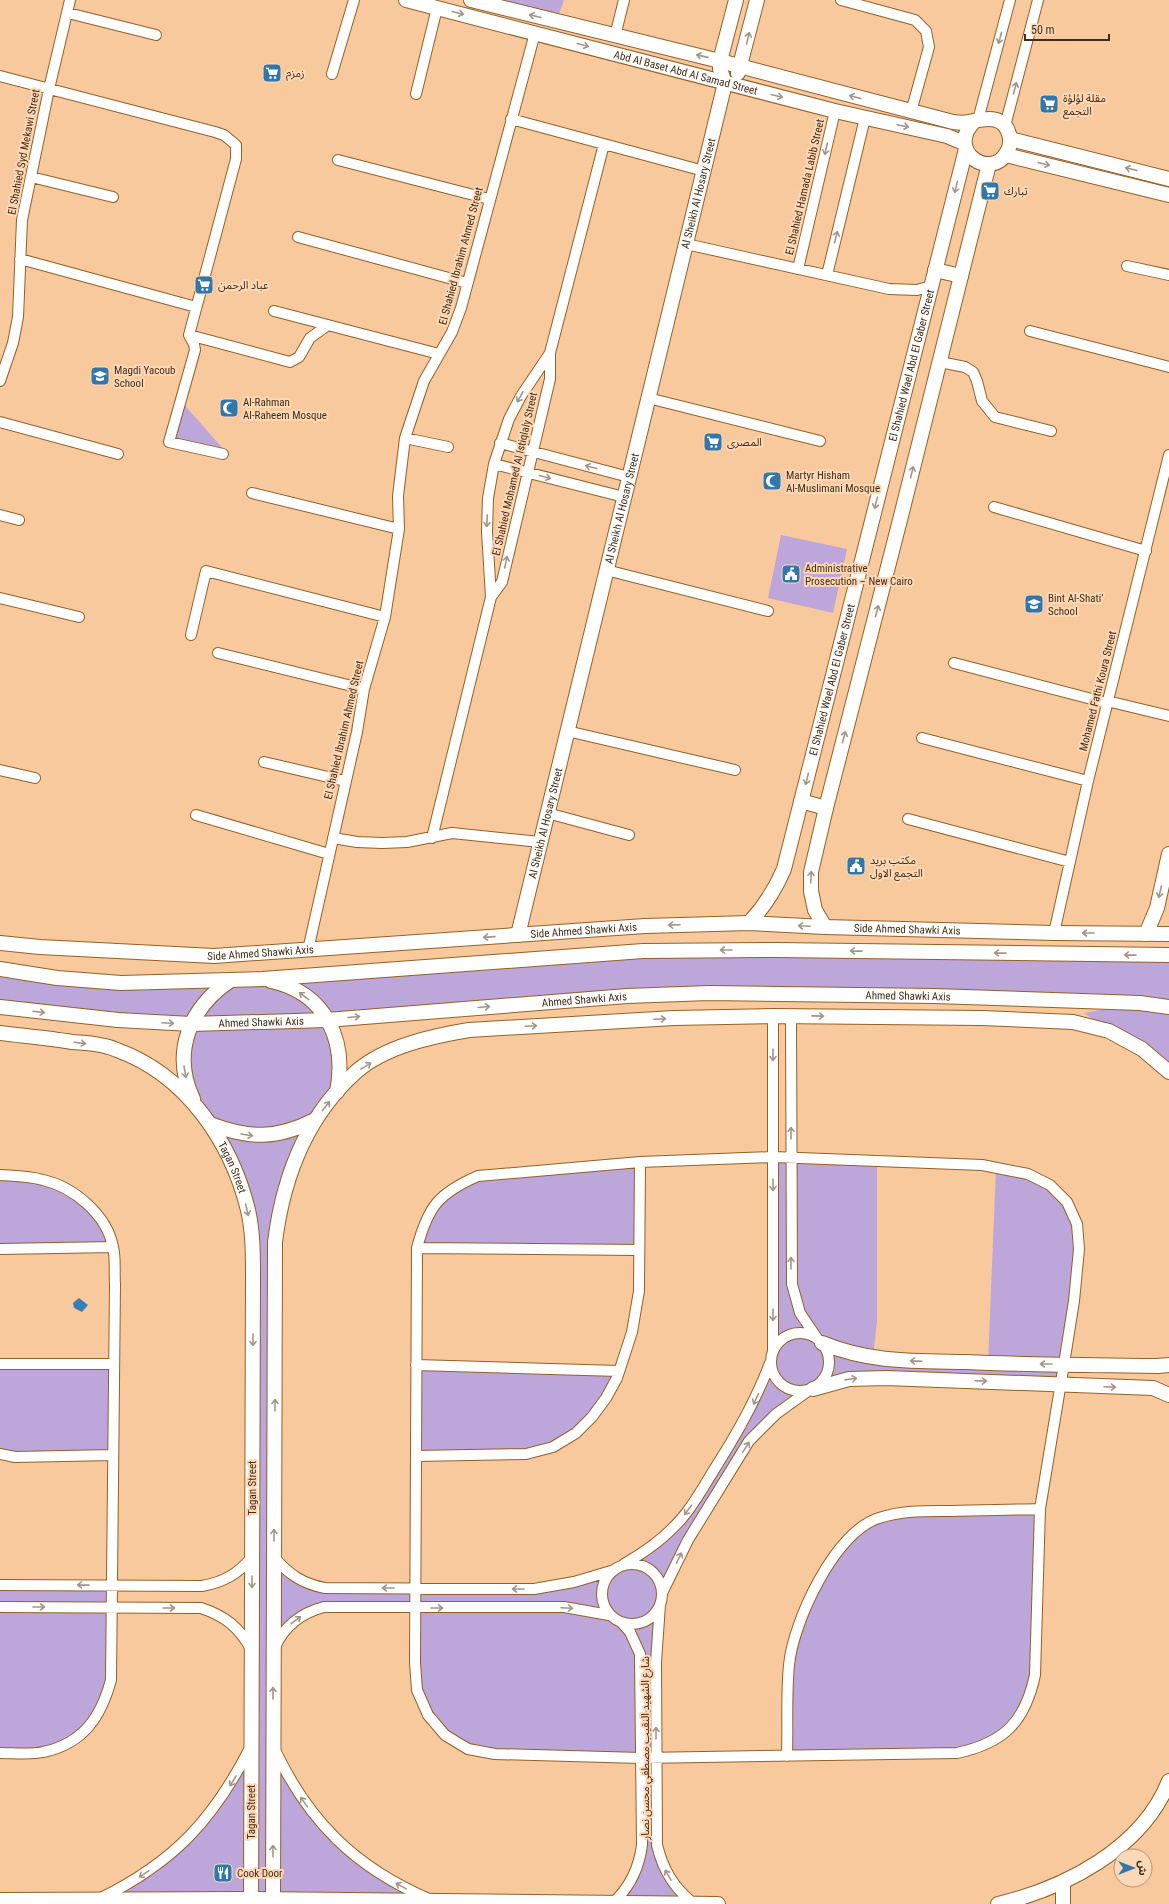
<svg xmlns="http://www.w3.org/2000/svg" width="1169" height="1904" font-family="'Roboto Condensed','Noto Sans Arabic',sans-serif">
	<rect width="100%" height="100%" fill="#f8c99c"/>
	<!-- green -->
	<path fill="#bda6da" d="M 498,0 L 564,0 L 556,22 Z
		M 181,401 L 225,451 L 169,442 Z
		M 781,535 L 847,549 L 833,613 L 768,598 Z
		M 643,951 L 1169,955 L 1169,1072 L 1084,1013 L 1140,1003 L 691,994 L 327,1020 L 341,1074 L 315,1120 L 279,1210 L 274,1557 L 313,1586 L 534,1589 L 611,1571 L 624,1564 L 687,1512 L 770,1363 L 773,1350 L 773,1157 L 877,1161 L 877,1321 L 873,1358 L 988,1363 L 996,1168 L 1050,1185 L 1077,1224 L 1060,1385 L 886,1378 L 808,1391 L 749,1441 L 662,1593 L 660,1605 L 661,1859 L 694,1904 L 613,1903 L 636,1871 L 641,1758 L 495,1754 L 445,1735 L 417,1690 L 415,1608 L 311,1611 L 279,1638 L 273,1747 L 288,1777 L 349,1852 L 437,1902 L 97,1900 L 189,1838 L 251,1746 L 248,1211 L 188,1088 L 191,1024 L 0,1007 L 0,969 L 121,983 Z
		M 640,1162 L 639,1250 L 417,1248 L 436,1202 L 478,1176 Z
		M 0,1175 L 43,1180 L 94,1211 L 113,1247 L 0,1249 Z
		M 0,1364 L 114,1364 L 113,1455 L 0,1454 Z
		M 416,1365 L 619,1371 L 576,1433 L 526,1454 L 416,1456 Z
		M 1040,1509 L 1035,1656 L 1022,1713 L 975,1749 L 787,1756 L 795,1637 L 828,1566 L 877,1518 Z
		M 0,1585 L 112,1586 L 111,1680 L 95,1720 L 63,1746 L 0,1753 Z"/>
	<!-- water -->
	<path fill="#377fb5" d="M 79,1298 L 88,1305 L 82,1312 L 74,1308 L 73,1303 Z"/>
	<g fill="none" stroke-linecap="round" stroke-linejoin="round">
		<!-- street casing -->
		<g stroke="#946027" stroke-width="12">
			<path id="street" d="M 841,0 L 915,20 L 926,31 L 929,47 L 911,112
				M 68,13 L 156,35
				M 615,36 L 624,0
				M 332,74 L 354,0
				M 0,76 L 215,132 L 224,135 L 236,145 L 236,159 L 189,335 L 194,344 L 195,350 L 169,442 L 223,454
				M 416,94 L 437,8
				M 511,119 L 704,171
				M 978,120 L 1010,0
				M 1005,126 L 1038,0
				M 338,160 L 489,199
				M 31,177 L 113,197
				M 298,237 L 467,283
				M 686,244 L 889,289 L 917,290 L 931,286
				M 20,259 L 196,307
				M 1127,266 L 1169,275
				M 798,269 L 835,111
				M 827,275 L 865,118
				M 274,311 L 439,354
				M 1030,331 L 1169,367
				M 189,335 L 290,362 L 299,357 L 310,338 L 328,325
				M 940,362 L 965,367 L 973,372 L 977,381 L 982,401 L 995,417 L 1051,431
				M 0,381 L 13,343 L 18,317 L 22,220 L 49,89 L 70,0
				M 648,398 L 820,441
				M 0,422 L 118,454
				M 405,438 L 448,447
				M 500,443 L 629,477
				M 494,464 L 624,497
				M 252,493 L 399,529
				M 994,507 L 1146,551
				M 0,515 L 19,520
				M 606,570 L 768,611
				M 491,597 L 502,582 L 550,379 L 550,353 L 604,144
				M 0,598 L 79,617
				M 191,635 L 206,571 L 385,617
				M 218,653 L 364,689
				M 954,663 L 1107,703
				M 1107,701 L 1169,716
				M 567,731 L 735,770
				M 922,738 L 1088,781
				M 264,762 L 345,781
				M 0,770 L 35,778
				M 547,813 L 629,835
				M 196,815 L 329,854
				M 908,819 L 1070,862
				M 333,838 L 357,842 L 382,843 L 407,842 L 452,833 L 540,842
				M 432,838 L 491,597 L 487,532 L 488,498 L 494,464 L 509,419 L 521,396 L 550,353
				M 1054,933 L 1088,781 L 1169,455
				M 308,950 L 357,732 L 364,689 L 385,617 L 399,529 L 398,496 L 405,438 L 424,381 L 452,332 L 461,308 L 535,33
				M 791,1016 L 792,1284 L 800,1313 L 817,1338
				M 773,1157 L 982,1165 L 1028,1174 L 1050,1185 L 1067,1202 L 1077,1224 L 1079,1249 L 1074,1301 L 1064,1364 L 1040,1509 L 1035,1675 C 1025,1722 1004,1743 957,1753 L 641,1758 L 495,1754 L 468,1749 L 445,1735 L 428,1715 L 417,1690 L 415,1663 L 417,1248 C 428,1206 439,1193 478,1176 L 640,1162 Z
				M 0,1175 C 14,1176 29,1176 43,1180 C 74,1187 107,1215 113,1247 C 116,1259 114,1273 115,1284 L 111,1680 C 101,1717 83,1744 43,1752 C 30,1755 14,1753 0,1753
				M 417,1248 L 639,1250
				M 0,1249 L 113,1247
				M771 1362a29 29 0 1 1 58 0a29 29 0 1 1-58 0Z
				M 773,1350 L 773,1016
				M 0,1364 L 114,1364
				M 416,1365 L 619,1371
				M 0,1454 L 15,1457 L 113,1455
				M 416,1456 L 526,1454 L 553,1447 L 576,1433 L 592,1417 L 606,1398 L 617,1378 L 632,1332 L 639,1291 L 640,1162
				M 274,1557 C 288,1574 303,1584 325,1588 L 534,1589 L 574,1582 L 611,1571
				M602 1594a30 30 0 1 1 60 0a30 30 0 1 1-60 0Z
				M 624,1564 C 647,1551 671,1533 687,1512 C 698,1497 707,1481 717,1465 C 738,1432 756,1400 770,1363
				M 0,1585 L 202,1586 C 224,1582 238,1574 252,1557
				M 662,1593 L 688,1540 L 749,1441 L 776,1414 L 808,1391
				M 660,1605 L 656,1662 L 657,1845 C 663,1870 674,1888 694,1904
				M 0,1607 L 201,1608 C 225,1616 239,1627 251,1649
				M 275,1647 C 285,1625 301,1613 324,1607 L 564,1607 L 609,1615
				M 275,1750 C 309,1822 356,1868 429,1899
				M 787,1756 C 788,1726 786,1695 789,1665 C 793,1622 835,1531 879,1518 C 903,1510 927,1511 952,1511 C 981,1510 1010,1510 1040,1509
				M 101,1898 C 174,1862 213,1820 250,1748
				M 613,1903 C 630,1887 639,1869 642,1845 L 640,1654 L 630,1632 L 622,1623"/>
		</g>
		<!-- secondary casing -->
		<g stroke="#946027" stroke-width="16">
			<g id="secondary">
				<path id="s1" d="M 406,0 L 835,111 L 947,136 L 964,143"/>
				<path d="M 471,0 L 720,61 L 953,122 C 960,123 967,123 974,121 C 988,118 1004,116 1009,134 C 1011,140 1010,147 1007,152 C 991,182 944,150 975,121"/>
				<path d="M 738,73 L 757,0"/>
				<path d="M 1010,139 L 1169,179"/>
				<path d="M 1006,155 L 1169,195"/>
				<path d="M 935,270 L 961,276"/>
				<path d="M 801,801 L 826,808"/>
				<path id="s2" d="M 749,923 C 765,906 775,890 784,869 L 966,149"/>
				<path d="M 825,927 L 815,910 L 811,891 L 811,872 L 826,808 L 900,520 L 989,164"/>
				<path d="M 1146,934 L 1157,908 L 1169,854"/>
				<path id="s3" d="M 518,935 L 725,83 L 720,69 L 720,61 L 736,0"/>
				<path id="s4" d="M 0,943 L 40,947 L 214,956 L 645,926 L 749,923 L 825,927 L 1054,933 L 1169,934"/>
				<path d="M 0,969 L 57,978 L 121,983 L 262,979 L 643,951 L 777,950 L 1169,955"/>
				<path d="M 271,981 C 326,993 347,1040 337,1092"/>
				<path id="s5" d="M 0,1007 L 118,1020 L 191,1024 L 327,1020 L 627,996 L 709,993 L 934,996 L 1140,1003 L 1169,1007"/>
				<path id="s6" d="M 0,1033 C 24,1036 48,1038 72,1042 C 87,1043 103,1044 117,1050 C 186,1075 231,1141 248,1210 C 253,1232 253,1254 253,1277 L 251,1904"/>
				<path d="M 193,1099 C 171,1052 190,1007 231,980"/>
				<path d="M 210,1124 C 250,1139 277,1139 315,1120"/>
				<path d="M 822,1343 C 871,1363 914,1361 966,1362 C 1030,1365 1094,1365 1158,1366 L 1169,1365"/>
				<path d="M 813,1389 L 849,1379 L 886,1378 L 1153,1388 L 1169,1395"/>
				<path d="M 0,1900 L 251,1899 L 718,1904"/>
				<path d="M 273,1904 L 275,1242 C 283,1178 306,1116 357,1071 C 386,1046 433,1036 469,1030 L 674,1018 L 773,1016 L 982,1018 L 1073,1022 L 1109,1031 L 1142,1049 L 1169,1072"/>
				<path d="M 998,1904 C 1065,1888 1142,1849 1169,1781"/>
				<path d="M 1063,1904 L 1063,1882"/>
			</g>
		</g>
		<!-- street -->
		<use href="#street" stroke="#fff" stroke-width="10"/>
		<!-- secondary -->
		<use href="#secondary" stroke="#fff" stroke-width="14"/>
	</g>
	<!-- one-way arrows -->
	<defs><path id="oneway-shaft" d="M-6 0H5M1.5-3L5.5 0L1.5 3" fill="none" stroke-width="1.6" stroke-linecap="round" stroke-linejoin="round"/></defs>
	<g stroke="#a2968a">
		<use href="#oneway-shaft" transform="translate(458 13) rotate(14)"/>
		<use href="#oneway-shaft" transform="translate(535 16) rotate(-166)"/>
		<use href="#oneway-shaft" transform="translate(748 38) rotate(-77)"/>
		<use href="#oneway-shaft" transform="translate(1000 38) rotate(105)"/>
		<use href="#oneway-shaft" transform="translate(583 45) rotate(15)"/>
		<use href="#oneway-shaft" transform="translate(702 56) rotate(-167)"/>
		<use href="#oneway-shaft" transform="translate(1015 88) rotate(-75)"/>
		<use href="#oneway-shaft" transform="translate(777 96) rotate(14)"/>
		<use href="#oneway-shaft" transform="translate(855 97) rotate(-165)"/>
		<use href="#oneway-shaft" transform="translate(903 126) rotate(12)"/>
		<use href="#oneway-shaft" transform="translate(826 149) rotate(103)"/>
		<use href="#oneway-shaft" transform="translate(1044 164) rotate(14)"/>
		<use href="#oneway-shaft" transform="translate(1131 169) rotate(-166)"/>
		<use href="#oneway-shaft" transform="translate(956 187) rotate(104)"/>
		<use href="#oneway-shaft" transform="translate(836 237) rotate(-76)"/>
		<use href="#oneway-shaft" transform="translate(520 397) rotate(119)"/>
		<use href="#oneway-shaft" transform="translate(591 467) rotate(-165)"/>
		<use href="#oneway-shaft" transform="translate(912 472) rotate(-76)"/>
		<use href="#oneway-shaft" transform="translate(545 477) rotate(15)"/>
		<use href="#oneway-shaft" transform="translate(876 503) rotate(104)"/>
		<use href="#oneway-shaft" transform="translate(487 521) rotate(93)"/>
		<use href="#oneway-shaft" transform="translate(506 562) rotate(-77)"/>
		<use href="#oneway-shaft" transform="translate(877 611) rotate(-75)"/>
		<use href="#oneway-shaft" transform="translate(844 737) rotate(-75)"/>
		<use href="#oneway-shaft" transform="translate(807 779) rotate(104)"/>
		<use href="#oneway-shaft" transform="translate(811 877) rotate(-87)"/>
		<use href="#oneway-shaft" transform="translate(1160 892) rotate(103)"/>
		<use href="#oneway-shaft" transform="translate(674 925) rotate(178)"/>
		<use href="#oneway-shaft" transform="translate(804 926) rotate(-177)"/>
		<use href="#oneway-shaft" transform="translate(1088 933) rotate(-180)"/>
		<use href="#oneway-shaft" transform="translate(489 937) rotate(176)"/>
		<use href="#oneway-shaft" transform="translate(726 950) rotate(180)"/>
		<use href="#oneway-shaft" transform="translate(856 951) rotate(-179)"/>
		<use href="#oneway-shaft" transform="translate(1000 953) rotate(-179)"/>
		<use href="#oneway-shaft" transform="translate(1130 955) rotate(-179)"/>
		<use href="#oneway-shaft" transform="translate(304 996) rotate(-143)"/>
		<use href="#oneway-shaft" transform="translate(484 1007) rotate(-5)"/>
		<use href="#oneway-shaft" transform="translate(39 1012) rotate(7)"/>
		<use href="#oneway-shaft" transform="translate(818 1016) rotate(1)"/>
		<use href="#oneway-shaft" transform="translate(354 1017) rotate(-5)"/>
		<use href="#oneway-shaft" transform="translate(660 1019) rotate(-3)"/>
		<use href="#oneway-shaft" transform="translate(168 1023) rotate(3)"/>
		<use href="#oneway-shaft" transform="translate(531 1026) rotate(-3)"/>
		<use href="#oneway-shaft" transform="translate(80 1043) rotate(7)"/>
		<use href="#oneway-shaft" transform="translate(773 1055) rotate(90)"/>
		<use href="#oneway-shaft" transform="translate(366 1066) rotate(-31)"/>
		<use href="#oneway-shaft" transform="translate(185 1072) rotate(81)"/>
		<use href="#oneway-shaft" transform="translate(326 1106) rotate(-52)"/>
		<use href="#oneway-shaft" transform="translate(791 1133) rotate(-90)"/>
		<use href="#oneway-shaft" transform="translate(247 1135) rotate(9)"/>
		<use href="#oneway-shaft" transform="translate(773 1185) rotate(90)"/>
		<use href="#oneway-shaft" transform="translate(247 1210) rotate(77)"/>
		<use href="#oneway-shaft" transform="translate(791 1263) rotate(-90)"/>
		<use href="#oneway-shaft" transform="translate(773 1315) rotate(90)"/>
		<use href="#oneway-shaft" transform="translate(253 1340) rotate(90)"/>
		<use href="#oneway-shaft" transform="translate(916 1361) rotate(-178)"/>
		<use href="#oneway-shaft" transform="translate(1046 1364) rotate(180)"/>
		<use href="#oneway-shaft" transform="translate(851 1379) rotate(-8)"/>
		<use href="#oneway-shaft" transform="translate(981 1381) rotate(2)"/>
		<use href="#oneway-shaft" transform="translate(1110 1387) rotate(2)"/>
		<use href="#oneway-shaft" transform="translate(756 1399) rotate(115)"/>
		<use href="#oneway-shaft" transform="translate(275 1405) rotate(-90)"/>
		<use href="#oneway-shaft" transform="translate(746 1447) rotate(-58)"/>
		<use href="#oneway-shaft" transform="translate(688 1510) rotate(126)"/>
		<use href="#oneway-shaft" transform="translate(274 1535) rotate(-90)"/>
		<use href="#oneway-shaft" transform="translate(679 1558) rotate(-64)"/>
		<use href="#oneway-shaft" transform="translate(252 1582) rotate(90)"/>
		<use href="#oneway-shaft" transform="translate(83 1585) rotate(-179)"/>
		<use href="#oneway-shaft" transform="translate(388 1588) rotate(-180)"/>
		<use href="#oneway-shaft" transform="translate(518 1589) rotate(-180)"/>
		<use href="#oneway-shaft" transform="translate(39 1607)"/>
		<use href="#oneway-shaft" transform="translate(169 1608)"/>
		<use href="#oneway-shaft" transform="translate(437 1608)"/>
		<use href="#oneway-shaft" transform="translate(567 1608) rotate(3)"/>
		<use href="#oneway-shaft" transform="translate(296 1620) rotate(-37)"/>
		<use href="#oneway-shaft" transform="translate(273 1693) rotate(-90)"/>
		<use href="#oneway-shaft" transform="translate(656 1733) rotate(-90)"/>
		<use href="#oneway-shaft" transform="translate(233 1781) rotate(122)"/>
		<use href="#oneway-shaft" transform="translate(304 1802) rotate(-125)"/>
		<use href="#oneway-shaft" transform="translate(273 1851) rotate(-90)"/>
		<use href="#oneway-shaft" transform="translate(144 1874) rotate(146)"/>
		<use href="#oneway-shaft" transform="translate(668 1875) rotate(-120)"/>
		<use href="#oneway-shaft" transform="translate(401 1886) rotate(-151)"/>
	</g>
	<!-- icons -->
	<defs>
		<g id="supermarket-square" transform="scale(1)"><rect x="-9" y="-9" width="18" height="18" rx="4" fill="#3177ac" stroke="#fcd8b7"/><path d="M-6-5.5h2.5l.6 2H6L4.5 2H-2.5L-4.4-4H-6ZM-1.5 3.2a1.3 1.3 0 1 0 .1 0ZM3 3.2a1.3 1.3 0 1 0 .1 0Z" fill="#fff"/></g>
		<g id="school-square" transform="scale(1)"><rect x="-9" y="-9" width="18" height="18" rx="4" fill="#3177ac" stroke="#fcd8b7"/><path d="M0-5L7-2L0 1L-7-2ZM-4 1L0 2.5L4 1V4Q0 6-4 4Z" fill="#fff"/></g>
		<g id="mosque-square" transform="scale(1)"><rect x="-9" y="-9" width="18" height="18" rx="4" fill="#3177ac" stroke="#fcd8b7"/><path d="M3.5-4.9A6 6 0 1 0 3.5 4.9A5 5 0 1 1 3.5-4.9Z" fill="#fff"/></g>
		<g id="civic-square" transform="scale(1)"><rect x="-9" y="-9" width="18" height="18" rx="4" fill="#3177ac" stroke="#fcd8b7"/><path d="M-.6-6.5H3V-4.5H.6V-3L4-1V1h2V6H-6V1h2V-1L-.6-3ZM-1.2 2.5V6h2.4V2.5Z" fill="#fff"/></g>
		<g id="restaurant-square" transform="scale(1)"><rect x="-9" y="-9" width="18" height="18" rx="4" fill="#3177ac" stroke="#fcd8b7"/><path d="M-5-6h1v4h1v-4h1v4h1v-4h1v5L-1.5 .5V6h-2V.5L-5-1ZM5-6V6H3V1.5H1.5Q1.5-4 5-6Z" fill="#fff"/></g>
	</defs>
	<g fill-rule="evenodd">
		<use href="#supermarket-square" x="272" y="73"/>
		<use href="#supermarket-square" x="1049" y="104"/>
		<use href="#supermarket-square" x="990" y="191"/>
		<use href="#supermarket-square" x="204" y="285"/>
		<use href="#school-square" x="100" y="376"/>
		<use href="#mosque-square" x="229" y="408"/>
		<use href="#supermarket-square" x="713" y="442"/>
		<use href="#mosque-square" x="772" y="481"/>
		<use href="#civic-square" x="791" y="574"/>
		<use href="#school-square" x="1034" y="604"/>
		<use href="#civic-square" x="856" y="866"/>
		<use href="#restaurant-square" x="223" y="1873"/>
	</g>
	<g text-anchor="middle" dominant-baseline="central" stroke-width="4" stroke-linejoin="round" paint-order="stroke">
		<!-- street labels -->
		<g font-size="11" fill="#442d16" stroke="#fcd8b7">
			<text stroke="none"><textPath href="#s1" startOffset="289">Abd Al Baset Abd Al Samad Street</textPath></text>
			<text transform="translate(24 152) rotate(-79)">El Shahied Syd Mekawi Street</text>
			<text transform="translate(805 187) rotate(-77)">El Shahied Hamada Labib Street</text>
			<text stroke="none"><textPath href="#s3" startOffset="763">Al Sheikh Al Hosary Street</textPath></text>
			<text transform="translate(461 256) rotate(-75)">El Shahied Ibrahim Ahmed Street</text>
			<text stroke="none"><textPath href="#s2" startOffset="584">El Shahied Wael Abd El Gaber Street</textPath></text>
			<text transform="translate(515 474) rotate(-77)">El Shahied Mohamed Al Istiqlaly Street</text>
			<text stroke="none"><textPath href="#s3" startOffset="439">Al Sheikh Al Hosary Street</textPath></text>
			<text stroke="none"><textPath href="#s2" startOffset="260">El Shahied Wael Abd El Gaber Street</textPath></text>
			<text transform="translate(1098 691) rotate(-76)">Mohamed Fathi Koura Street</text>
			<text transform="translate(344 730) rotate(-77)">El Shahied Ibrahim Ahmed Street</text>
			<text stroke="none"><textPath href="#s3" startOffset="115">Al Sheikh Al Hosary Street</textPath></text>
			<text stroke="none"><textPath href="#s4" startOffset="909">Side Ahmed Shawki Axis</textPath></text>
			<text stroke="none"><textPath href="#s4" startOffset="585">Side Ahmed Shawki Axis</textPath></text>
			<text stroke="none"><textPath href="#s4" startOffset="261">Side Ahmed Shawki Axis</textPath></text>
			<text stroke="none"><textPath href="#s5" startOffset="910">Ahmed Shawki Axis</textPath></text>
			<text stroke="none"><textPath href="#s5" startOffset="586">Ahmed Shawki Axis</textPath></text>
			<text stroke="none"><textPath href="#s5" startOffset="262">Ahmed Shawki Axis</textPath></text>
			<text stroke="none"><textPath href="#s6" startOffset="288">Tagan Street</textPath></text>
			<text transform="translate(252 1488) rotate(-90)">Tagan Street</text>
			<text transform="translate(645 1748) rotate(-90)">شارع الشهيد النقيب مصطفي محسن نصار</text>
			<text transform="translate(251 1812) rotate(-90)">Tagan Street</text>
		</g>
		<!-- poi labels -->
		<g font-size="11" fill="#442d16" stroke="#fcd8b7" text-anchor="start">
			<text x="286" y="73">زمزم</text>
			<text x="1063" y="98">مقلة لؤلؤة<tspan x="1063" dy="13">التجمع</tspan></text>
			<text x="1004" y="191">تبارك</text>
			<text x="218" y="285">عباد الرحمن</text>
			<text x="114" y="370">Magdi Yacoub<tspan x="114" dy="13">School</tspan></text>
			<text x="243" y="402">Al-Rahman<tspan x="243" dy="13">Al-Raheem Mosque</tspan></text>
			<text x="727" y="442">المصرى</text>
			<text x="786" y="475">Martyr Hisham<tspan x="786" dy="13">Al-Muslimani Mosque</tspan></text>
			<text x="805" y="568">Administrative<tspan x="805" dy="13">Prosecution – New Cairo</tspan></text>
			<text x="1048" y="598">Bint Al-Shati’<tspan x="1048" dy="13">School</tspan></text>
			<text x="870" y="860">مكتب بريد<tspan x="870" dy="13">التجمع الاول</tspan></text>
			<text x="237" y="1873">Cook Door</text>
		</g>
	</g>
	<!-- north arrow -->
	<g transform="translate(1133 1868) rotate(90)"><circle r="19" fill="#fcd8b7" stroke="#b29477"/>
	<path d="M0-3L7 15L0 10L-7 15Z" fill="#3177ac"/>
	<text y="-6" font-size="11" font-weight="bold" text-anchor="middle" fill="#442d16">ش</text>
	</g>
	<!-- scale -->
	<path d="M1025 34v6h84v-6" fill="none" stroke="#442d16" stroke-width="2"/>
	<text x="1031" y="34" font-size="12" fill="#442d16" stroke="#fcd8b7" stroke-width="3" paint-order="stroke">50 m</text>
</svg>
